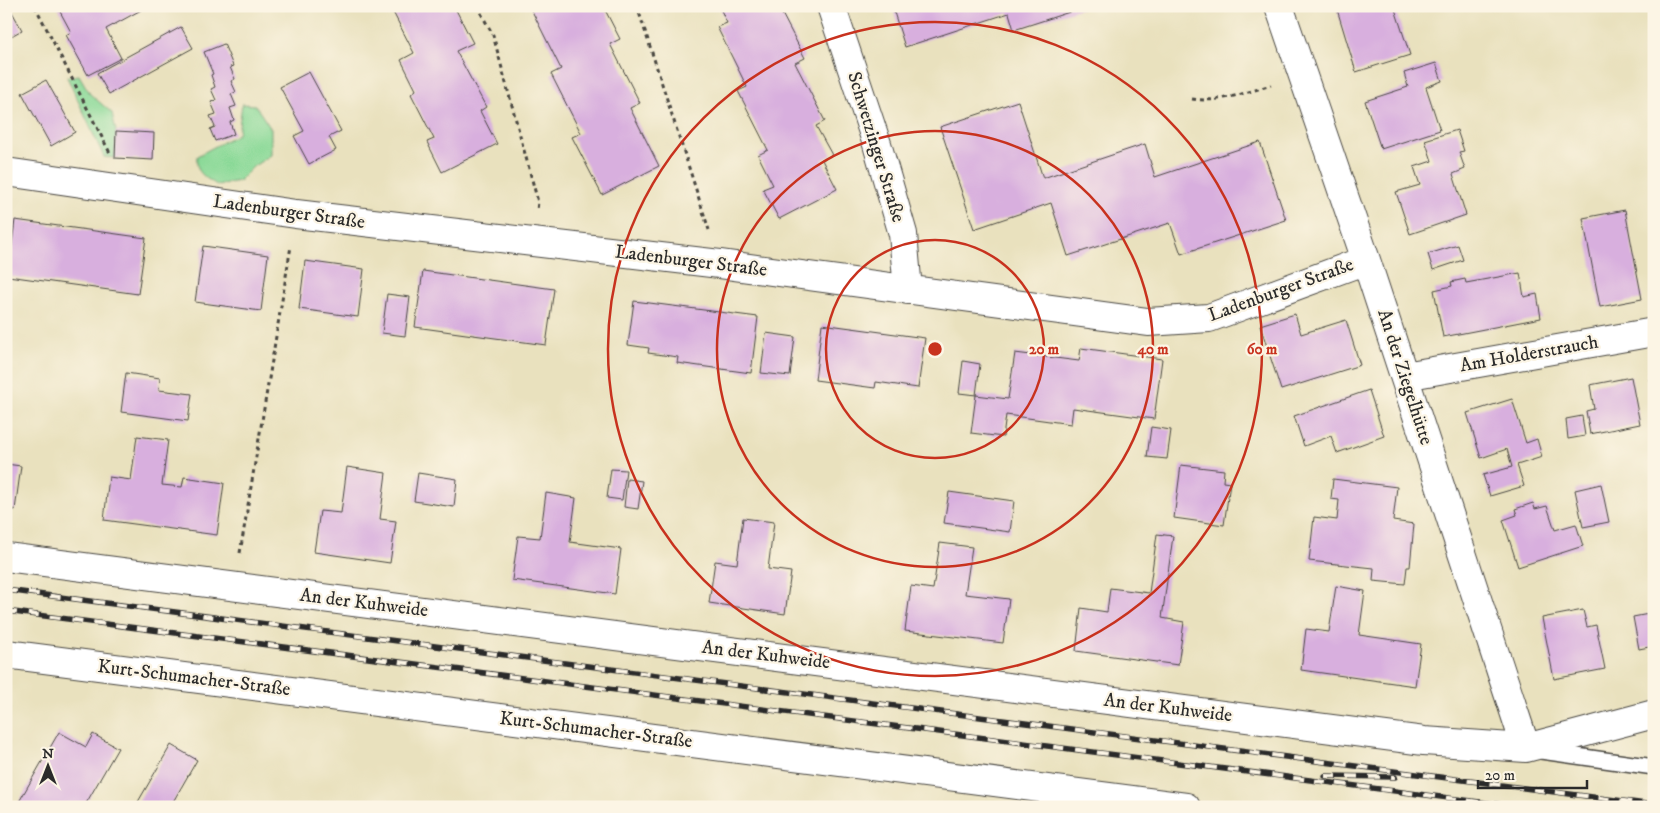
<svg xmlns="http://www.w3.org/2000/svg" width="1660" height="813" font-family="'IM FELL DW Pica',serif">
	<rect width="100%" height="100%" fill="#fcf5e5"/>
	<filter id="ink" filterUnits="userSpaceOnUse"><feTurbulence type="fractalNoise" baseFrequency=".02" numOctaves="2"/><feDisplacementMap in="SourceGraphic" scale="10" xChannelSelector="R" yChannelSelector="G"/><feConvolveMatrix kernelMatrix="1 2 1 2 8 2 1 2 1" color-interpolation-filters="sRGB"/></filter>
	<filter id="wash" filterUnits="userSpaceOnUse"><feTurbulence type="fractalNoise" baseFrequency=".0096" numOctaves="4" result="noise"/><feDisplacementMap in="SourceGraphic" scale="20" xChannelSelector="R" yChannelSelector="G"/><feGaussianBlur stdDeviation="1.12" result="paint"/><feColorMatrix in="noise" values="0 0 0 0 0 0 0 0 0 0 0 0 0 0 0 0 0 1.4 0 .05"/><feComposite in="paint" operator="in"/></filter>
	<g filter="url(#wash)">
		<rect width="100%" height="100%" fill="#e9e1be"/>
		<!-- green -->
		<path fill="#8ad997" stroke="#5a8261" d="M 79,75 L 90,94 L 112,113 L 116,131 L 115,158 L 104,157 L 67,77 Z
			M 242,104 L 255,105 L 271,129 L 271,155 L 254,166 L 239,181 L 217,185 C 204,177 195,172 197,156 L 238,134 Z"/>
		<g id="blocks">
			<!-- building -->
			<path fill="#d8afde" d="M 57,6 L 139,6 L 141,10 L 106,29 L 121,58 L 88,75 L 66,35 L 71,32 Z
				M 386,6 L 454,6 L 473,43 L 456,51 L 486,107 L 480,111 L 497,144 L 442,172 L 427,142 L 434,139 L 411,94 L 416,90 L 401,60 L 414,53 L 393,12 L 389,13 Z
				M 536,6 L 603,6 L 620,39 L 610,44 L 640,103 L 630,108 L 659,166 L 602,195 L 572,137 L 581,133 L 551,74 L 561,69 L 531,9 Z
				M 719,6 L 778,6 L 805,58 L 795,63 L 825,121 L 816,126 L 832,155 L 822,160 L 837,189 L 779,219 L 763,189 L 773,185 L 758,155 L 768,150 L 738,91 L 747,87 L 717,27 L 727,23 Z
				M 892,6 L 1085,6 L 1085,7 L 1014,30 L 1009,13 L 905,47 Z
				M 1336,6 L 1394,6 L 1410,55 L 1356,72 Z
				M 11,10 L 22,30 L 6,39 L 6,12 Z
				M 181,27 L 193,48 L 109,94 L 97,73 Z
				M 224,44 L 233,66 L 230,67 L 235,79 L 231,81 L 236,92 L 231,94 L 236,106 L 230,108 L 234,120 L 230,122 L 234,134 L 215,141 L 210,129 L 215,127 L 210,116 L 216,114 L 211,102 L 216,100 L 211,89 L 215,87 L 211,75 L 213,74 L 204,52 Z
				M 1436,63 L 1442,81 L 1426,87 L 1440,130 L 1381,149 L 1365,101 L 1408,87 L 1404,73 Z
				M 309,72 L 341,131 L 329,137 L 336,150 L 309,164 L 294,136 L 304,131 L 280,87 Z
				M 46,80 L 75,132 L 51,146 L 22,93 Z
				M 1018,101 L 1043,178 L 1145,144 L 1155,177 L 1260,142 L 1286,220 L 1181,254 L 1170,223 L 1068,256 L 1051,203 L 974,229 L 940,127 Z
				M 1457,130 L 1464,151 L 1459,152 L 1465,169 L 1453,174 L 1466,215 L 1410,234 L 1396,192 L 1420,185 L 1414,167 L 1432,161 L 1425,140 Z
				M 116,131 L 154,133 L 153,160 L 115,158 Z
				M 1625,210 L 1642,299 L 1600,307 L 1583,218 Z
				M 15,220 L 146,238 L 138,294 L 8,276 Z
				M 1458,245 L 1463,260 L 1433,270 L 1428,254 Z
				M 203,246 L 268,255 L 261,311 L 195,302 Z
				M 305,261 L 364,269 L 358,317 L 299,309 Z
				M 423,271 L 554,289 L 546,345 L 415,327 Z
				M 1520,273 L 1524,297 L 1537,294 L 1541,318 L 1443,337 L 1434,290 L 1452,286 L 1451,282 L 1465,279 L 1466,283 Z
				M 387,294 L 410,297 L 405,336 L 382,333 Z
				M 634,301 L 758,317 L 751,373 L 677,363 L 678,357 L 648,353 L 649,348 L 628,345 Z
				M 1295,314 L 1301,334 L 1346,320 L 1360,365 L 1281,390 L 1260,325 Z
				M 822,324 L 925,338 L 918,388 L 876,382 L 875,388 L 815,380 Z
				M 766,333 L 795,337 L 790,376 L 761,373 Z
				M 1081,348 L 1162,359 L 1154,419 L 1073,408 L 1071,424 L 1006,415 L 1003,437 L 971,433 L 976,395 L 959,393 L 963,361 L 980,364 L 976,395 L 1008,399 L 1015,353 L 1079,361 Z
				M 126,373 L 160,378 L 159,390 L 192,394 L 188,421 L 121,412 Z
				M 1631,377 L 1640,424 L 1590,434 L 1586,411 L 1594,409 L 1590,385 Z
				M 1654,378 L 1654,400 L 1653,400 L 1649,379 Z
				M 1369,390 L 1384,436 L 1337,453 L 1331,436 L 1304,446 L 1294,416 Z
				M 1512,399 L 1526,443 L 1537,439 L 1542,457 L 1517,465 L 1524,486 L 1490,496 L 1483,475 L 1512,467 L 1507,449 L 1481,458 L 1467,413 Z
				M 1582,416 L 1585,436 L 1568,439 L 1566,419 Z
				M 1151,427 L 1171,430 L 1167,459 L 1147,457 Z
				M 137,436 L 168,440 L 162,485 L 182,487 L 184,477 L 224,483 L 217,535 L 104,520 L 109,477 L 131,480 Z
				M 6,464 L 21,466 L 15,510 L 6,509 Z
				M 1181,465 L 1224,470 L 1223,482 L 1230,483 L 1224,525 L 1174,518 Z
				M 347,467 L 386,473 L 380,519 L 396,521 L 390,563 L 314,552 L 320,511 L 341,513 Z
				M 611,469 L 626,470 L 622,500 L 607,498 Z
				M 418,473 L 457,479 L 454,507 L 414,501 Z
				M 627,479 L 642,481 L 638,509 L 624,507 Z
				M 1333,479 L 1397,487 L 1393,521 L 1414,524 L 1410,567 L 1407,567 L 1405,584 L 1373,581 L 1374,568 L 1309,561 L 1314,517 L 1337,520 L 1339,500 L 1331,499 Z
				M 1601,484 L 1609,522 L 1583,527 L 1575,490 Z
				M 949,492 L 1014,501 L 1010,532 L 944,523 Z
				M 546,493 L 576,498 L 570,542 L 621,549 L 615,594 L 512,580 L 518,536 L 540,538 Z
				M 1533,503 L 1535,509 L 1547,506 L 1555,530 L 1576,524 L 1583,546 L 1518,567 L 1503,520 L 1517,515 L 1515,509 Z
				M 743,518 L 774,522 L 768,569 L 791,572 L 785,614 L 709,603 L 715,561 L 737,564 Z
				M 1157,534 L 1173,536 L 1162,618 L 1184,622 L 1178,665 L 1076,651 L 1081,608 L 1107,612 L 1110,588 L 1149,593 Z
				M 940,543 L 972,547 L 965,594 L 1009,599 L 1003,643 L 905,631 L 911,586 L 933,589 Z
				M 1336,586 L 1365,591 L 1359,635 L 1421,644 L 1415,686 L 1301,670 L 1306,629 L 1329,632 Z
				M 1583,610 L 1587,627 L 1596,625 L 1605,669 L 1554,679 L 1542,618 Z
				M 1654,613 L 1654,646 L 1639,649 L 1633,617 Z
				M 59,732 L 86,747 L 93,734 L 118,748 L 84,807 L 16,807 Z
				M 171,745 L 197,760 L 170,807 L 135,807 Z"/>
		</g>
	</g>
	<g filter="url(#ink)">
		<use href="#blocks" fill-opacity="0" stroke="#484641" stroke-width="1"/>
		<g fill="none" stroke-linecap="round" stroke-linejoin="round">
			<!-- service casing -->
			<g stroke="#484641" stroke-width="18">
				<path id="service" d="M 1541,751 L 1654,767"/>
			</g>
			<!-- minor casing -->
			<g stroke="#484641" stroke-width="30">
				<path id="minor" d="M 831,6 L 877,144 L 903,234 L 908,290
					M 1279,6 L 1366,260 L 1526,748
					M 6,172 L 296,214 L 720,264 L 1148,322 L 1209,318 L 1366,260
					M 1405,376 L 1654,332
					M 6,557 L 1424,741 L 1526,748 L 1654,714
					M 6,654 L 1186,807"/>
			</g>
			<!-- path -->
			<path stroke="#484641" stroke-width="3" stroke-dasharray="4 4" stroke-linecap="butt" d="M 35,6 L 111,155
				M 477,6 L 493,35 L 538,202 L 537,210
				M 637,6 L 709,230
				M 1192,99 C 1219,103 1245,93 1271,85
				M 240,553 L 291,246"/>
			<!-- service -->
			<use href="#service" stroke="#fff" stroke-width="15"/>
			<!-- minor -->
			<use href="#minor" stroke="#fff" stroke-width="28"/>
			<!-- rail casing -->
			<g stroke="#2b2b2b" stroke-width="5.5">
				<path id="rail" d="M 6,590 L 1654,805
					M 6,611 L 1518,807
					M 1325,776 L 1395,777"/>
			</g>
			<!-- rail -->
			<use href="#rail" stroke="#fcf5e5" stroke-width="4" stroke-dasharray="11" stroke-linecap="butt"/>
		</g>
	</g>
	<!-- distance rings -->
	<g fill="none" stroke="#c8321e" stroke-width="2.5">
		<circle cx="935" cy="349" r="109"/>
		<circle cx="935" cy="349" r="218"/>
		<circle cx="935" cy="349" r="327"/>
	</g>
	<g text-anchor="middle" dominant-baseline="central" stroke-width="4.5" stroke-linejoin="round" paint-order="stroke">
		<!-- street labels -->
		<g font-size="19" fill="#2b2b2b" stroke="#fcf5e5">
			<text transform="translate(876 147) rotate(73)">Schwetzinger Straße</text>
			<text transform="translate(289 212) rotate(8)">Ladenburger Straße</text>
			<text transform="translate(691 261) rotate(7)">Ladenburger Straße</text>
			<text transform="translate(1281 290) rotate(-20)">Ladenburger Straße</text>
			<text transform="translate(1529 354) rotate(-10)">Am Holderstrauch</text>
			<text transform="translate(1405 377) rotate(72)">An der Ziegelhütte</text>
			<text transform="translate(364 603) rotate(7)">An der Kuhweide</text>
			<text transform="translate(766 655) rotate(7)">An der Kuhweide</text>
			<text transform="translate(194 678) rotate(7)">Kurt-Schumacher-Straße</text>
			<text transform="translate(1168 708) rotate(7)">An der Kuhweide</text>
			<text transform="translate(596 730) rotate(7)">Kurt-Schumacher-Straße</text>
		</g>
	</g>
	<circle cx="935" cy="349" r="8" fill="#c8321e" stroke="#fcf5e5" stroke-width="2.5"/>
	<g font-size="15" text-anchor="middle" font-weight="bold" fill="#c8321e" stroke="#fcf5e5" stroke-width="4.5" stroke-linejoin="round" paint-order="stroke">
		<text x="1044" y="354">20 m</text>
		<text x="1153" y="354">40 m</text>
		<text x="1262" y="354">60 m</text>
	</g>
	<!-- margin -->
	<rect width="1660" height="813" fill="none" stroke="#fcf5e5" stroke-width="25"/>
	<!-- north arrow -->
	<g transform="translate(48 766)" stroke="#fcf5e5" stroke-width="4" paint-order="stroke">
	<path d="M0-4L9 19L0 12L-9 19Z" fill="#2b2b2b"/>
	<text y="-8" font-size="14" font-weight="bold" text-anchor="middle" fill="#2b2b2b">N</text>
	</g>
	<!-- scale -->
	<path d="M1478 780v8h109v-8" fill="none" stroke="#2b2b2b" stroke-width="2.5"/>
	<text x="1485" y="780" font-size="15" fill="#2b2b2b" stroke="#fcf5e5" stroke-width="4" paint-order="stroke">20 m</text>
</svg>
